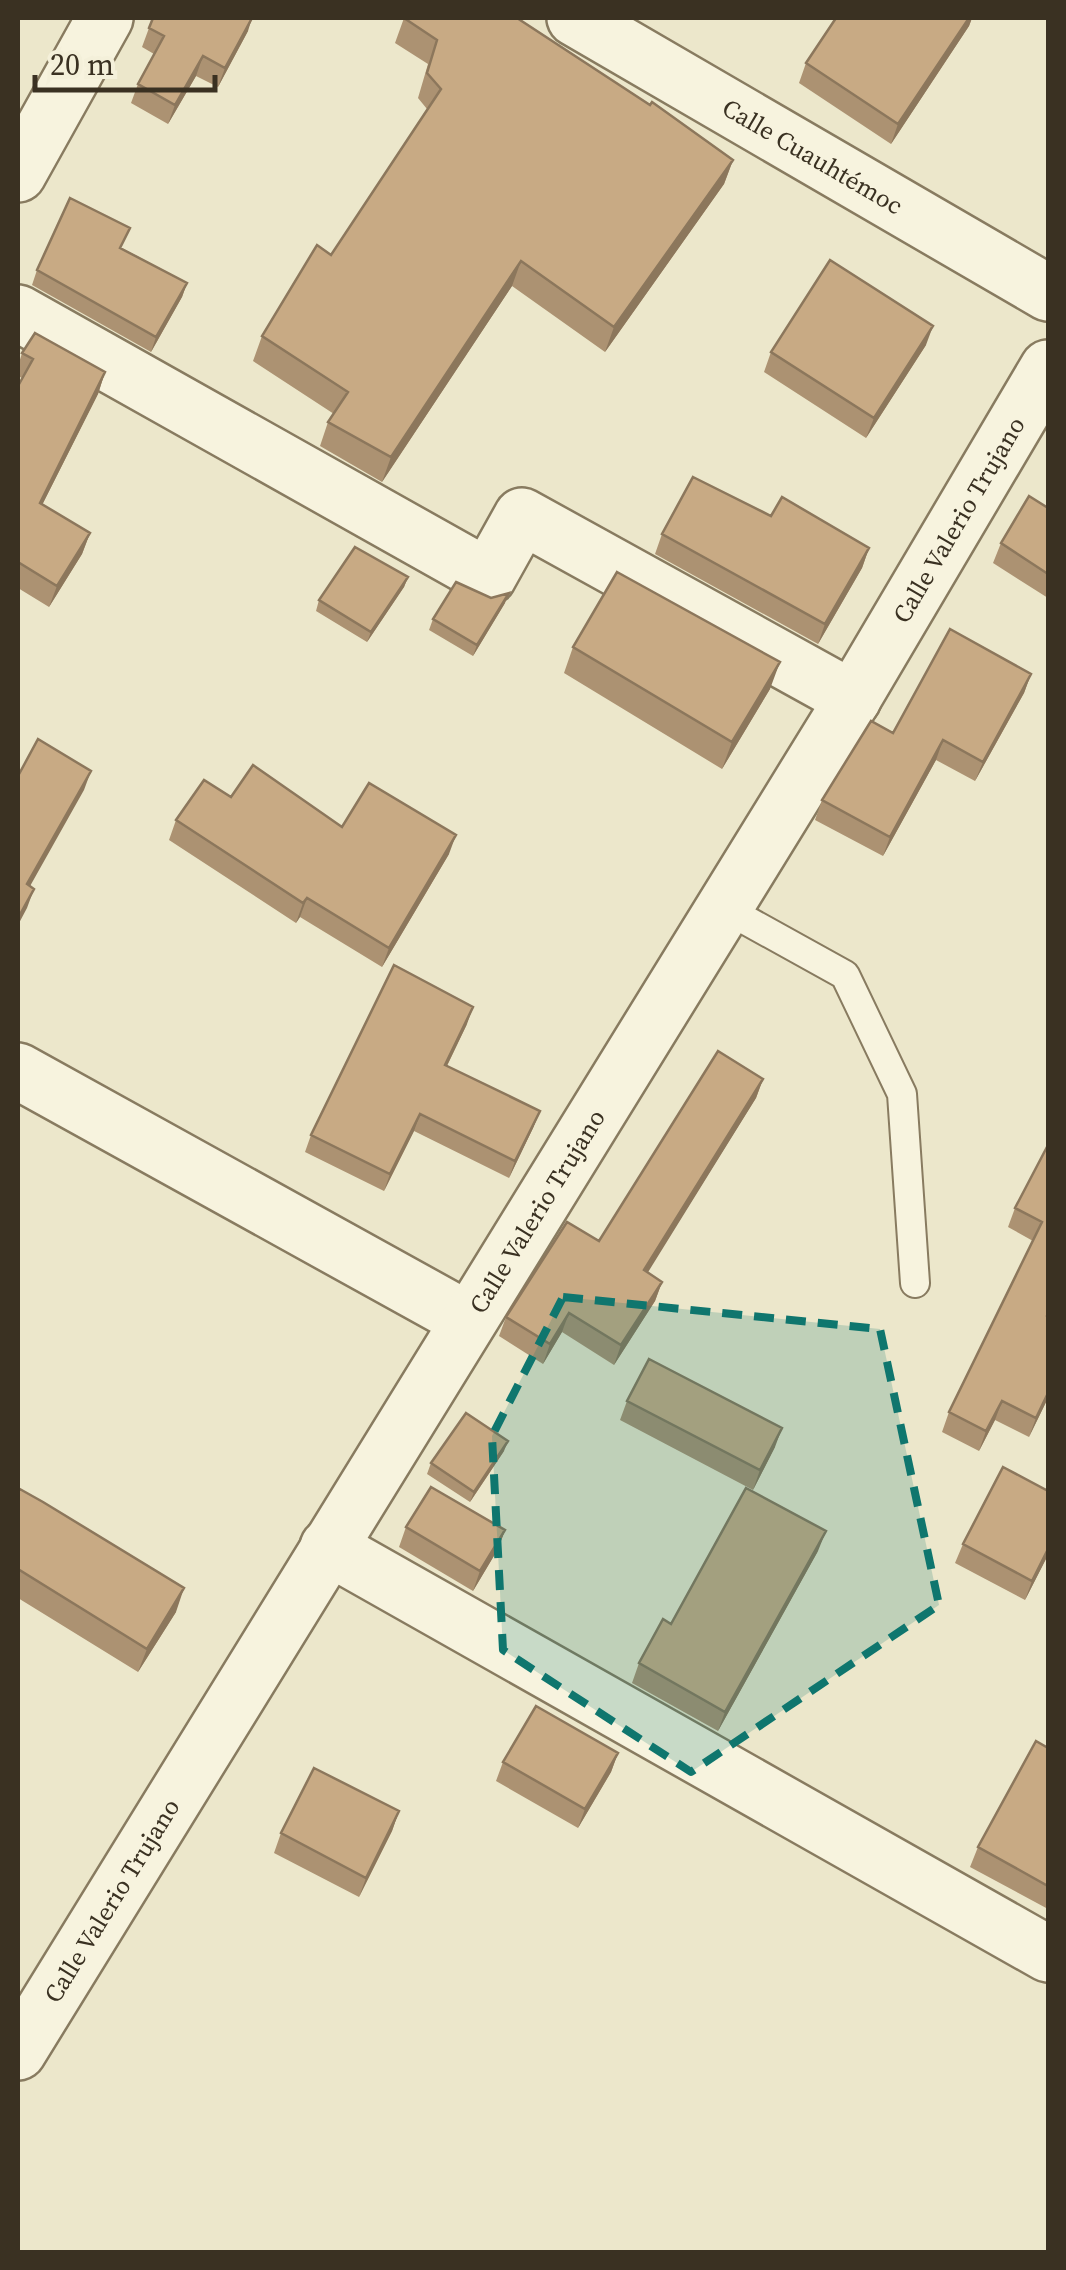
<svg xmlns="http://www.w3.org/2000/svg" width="1066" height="2270" font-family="'Source Serif 4',serif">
	<rect width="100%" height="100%" fill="#ece7cb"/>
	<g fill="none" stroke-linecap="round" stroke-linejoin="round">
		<!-- service casing -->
		<g stroke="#887b60" stroke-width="32">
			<path id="service" d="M 724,908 L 845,975 L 902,1094 L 915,1283"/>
		</g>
		<!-- minor casing -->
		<g stroke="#887b60" stroke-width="60">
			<g id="minor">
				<path d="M 18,174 L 105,18"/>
				<path d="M 18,313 L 488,577 L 522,516 L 853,699"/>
				<path d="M 18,1071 L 468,1320"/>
				<path d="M 328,1547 L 1048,1954"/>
				<path id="s1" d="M 18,2052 L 843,715 L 1048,368"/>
			</g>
		</g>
		<!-- tertiary casing -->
		<g stroke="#887b60" stroke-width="60">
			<g id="tertiary">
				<path id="s2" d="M 575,18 L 1048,293"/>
			</g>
		</g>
		<!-- service -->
		<use href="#service" stroke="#f7f3de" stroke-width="28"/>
		<!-- minor -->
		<use href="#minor" stroke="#f7f3de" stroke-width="55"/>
		<!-- tertiary -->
		<use href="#tertiary" stroke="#f7f3de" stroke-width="55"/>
	</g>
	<!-- wall -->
	<path fill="#ac9272" d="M 404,18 L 733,160 L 724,184 L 605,352 L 512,286 L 382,482 L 320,446 L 328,422 L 334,414 L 253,361 L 262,336 L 331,255 L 427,109 L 418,98 L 428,64 L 395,43 Z
		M 836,18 L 972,18 L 969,26 L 891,144 L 799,83 L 806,63 Z
		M 149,28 L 248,31 L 218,87 L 196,76 L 168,124 L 131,103 L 138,84 L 154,54 L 142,47 Z
		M 122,248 L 187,283 L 182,297 L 151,352 L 32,285 L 37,270 Z
		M 926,345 L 866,438 L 764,372 L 771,352 Z
		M 22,353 L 105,372 L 98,394 L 42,505 L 90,533 L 82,554 L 49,607 L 18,588 L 18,386 L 22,378 L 18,376 L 18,366 Z
		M 1048,508 L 1048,598 L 993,563 L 1001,543 Z
		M 771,516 L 869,548 L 862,568 L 818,644 L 655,554 L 662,534 Z
		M 408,577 L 404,587 L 367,642 L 316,611 L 319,600 Z
		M 505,603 L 473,656 L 429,630 L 433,619 Z
		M 573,647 L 770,689 L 722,769 L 564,673 Z
		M 1031,674 L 1024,693 L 975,781 L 936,760 L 883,856 L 815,820 L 822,800 L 893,733 Z
		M 231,797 L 342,827 L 449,854 L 382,967 L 300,917 L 296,923 L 169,840 L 176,820 Z
		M 467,1024 L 447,1066 L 540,1111 L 533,1128 L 509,1178 L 414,1131 L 384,1191 L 305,1152 L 311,1135 Z
		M 763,1079 L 756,1098 L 647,1272 L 662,1282 L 655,1301 L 614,1365 L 562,1332 L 543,1364 L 499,1336 L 506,1317 L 599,1241 Z
		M 1048,1145 L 1048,1398 L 1029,1437 L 995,1420 L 979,1451 L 942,1432 L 949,1412 L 1033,1241 L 1008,1227 L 1015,1208 Z
		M 627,1401 L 775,1447 L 753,1490 L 620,1420 Z
		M 504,1451 L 470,1502 L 427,1474 L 431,1463 Z
		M 18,1488 L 176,1612 L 138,1672 L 18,1598 Z
		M 1048,1491 L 1048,1555 L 1025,1600 L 955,1563 L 963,1544 Z
		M 406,1527 L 505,1530 L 498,1549 L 473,1591 L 399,1547 Z
		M 818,1551 L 718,1731 L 632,1683 L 639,1663 L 671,1624 Z
		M 1048,1748 L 1048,1909 L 970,1867 L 978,1847 Z
		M 618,1753 L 611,1772 L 578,1828 L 496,1781 L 503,1762 Z
		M 399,1811 L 392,1831 L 359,1897 L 274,1853 L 281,1833 Z"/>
	<!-- shaded-wall -->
	<path fill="#8c775c" d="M 252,18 L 248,31 L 218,87 L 225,68 Z
		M 969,18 L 972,18 L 969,26 L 891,144 L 898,124 Z
		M 203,56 L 196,76 L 168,124 L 175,105 Z
		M 733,160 L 724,184 L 605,352 L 614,327 Z
		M 521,261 L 512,286 L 382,482 L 391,457 Z
		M 187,283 L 182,297 L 151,352 L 156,337 Z
		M 933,326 L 926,345 L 866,438 L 874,418 Z
		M 105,372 L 98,394 L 32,525 L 40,503 Z
		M 90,533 L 82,554 L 49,607 L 57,586 Z
		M 869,548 L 862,568 L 818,644 L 825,624 Z
		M 408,577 L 404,587 L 367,642 L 371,632 Z
		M 509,593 L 505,603 L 473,656 L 477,645 Z
		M 780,662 L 770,689 L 722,769 L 732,742 Z
		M 1031,674 L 1024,693 L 975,781 L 983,762 Z
		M 943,740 L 936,760 L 883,856 L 890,837 Z
		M 91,771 L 84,790 L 20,904 L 27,884 Z
		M 456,835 L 449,854 L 382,967 L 389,948 Z
		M 34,889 L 27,908 L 18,925 L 18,918 Z
		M 307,898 L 300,917 L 296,923 L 303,903 Z
		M 473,1007 L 467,1024 L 439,1082 L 445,1065 Z
		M 763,1079 L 756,1098 L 637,1290 L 644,1270 Z
		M 540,1111 L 533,1128 L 509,1178 L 515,1161 Z
		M 420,1114 L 414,1131 L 384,1191 L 390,1174 Z
		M 662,1282 L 655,1301 L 614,1365 L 621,1345 Z
		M 569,1313 L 562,1332 L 543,1364 L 550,1344 Z
		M 1048,1393 L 1048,1398 L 1029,1437 L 1036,1418 Z
		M 1002,1401 L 995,1420 L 979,1451 L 986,1431 Z
		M 782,1428 L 775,1447 L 753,1490 L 760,1470 Z
		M 508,1441 L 504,1451 L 470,1502 L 474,1492 Z
		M 505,1530 L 498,1549 L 473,1591 L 480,1571 Z
		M 826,1531 L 818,1551 L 718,1731 L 725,1712 Z
		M 1048,1549 L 1048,1555 L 1025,1600 L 1032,1581 Z
		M 184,1588 L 176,1612 L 138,1672 L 147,1649 Z
		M 618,1753 L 611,1772 L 578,1828 L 585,1809 Z
		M 399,1811 L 392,1831 L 359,1897 L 366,1878 Z"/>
	<!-- building -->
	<path fill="#c8aa84" stroke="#8c775c" stroke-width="2.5" d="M 153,18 L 252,18 L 225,68 L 203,56 L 175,105 L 138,84 L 164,36 L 149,28 Z
		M 404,18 L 517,18 L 650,105 L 652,102 L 733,160 L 614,327 L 521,261 L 391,457 L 328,422 L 348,392 L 262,336 L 317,245 L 331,255 L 441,89 L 427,73 L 437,40 Z
		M 836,18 L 969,18 L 898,124 L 806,63 Z
		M 70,198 L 130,228 L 120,248 L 187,283 L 156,337 L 37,270 Z
		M 830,260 L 933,326 L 874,418 L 771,352 Z
		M 35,333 L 105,372 L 40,503 L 90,533 L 57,586 L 18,562 L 18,386 L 33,359 L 22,353 Z
		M 693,477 L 771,516 L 782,497 L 869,548 L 825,624 L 662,534 Z
		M 1029,496 L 1048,508 L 1048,574 L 1001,543 Z
		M 355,547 L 408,577 L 371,632 L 319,600 Z
		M 617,572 L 780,662 L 732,742 L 573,647 Z
		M 456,582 L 491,598 L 509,593 L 477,645 L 433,619 Z
		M 950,629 L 1031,674 L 983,762 L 943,740 L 890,837 L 822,800 L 871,721 L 893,733 Z
		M 38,739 L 91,771 L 27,884 L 34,889 L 18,918 L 18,776 Z
		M 253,765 L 342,827 L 369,783 L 456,835 L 389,948 L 307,898 L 303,903 L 176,820 L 204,780 L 231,797 Z
		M 394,965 L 473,1007 L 445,1065 L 540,1111 L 515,1161 L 420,1114 L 390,1174 L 311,1135 Z
		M 718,1051 L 763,1079 L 644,1270 L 662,1282 L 621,1345 L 569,1313 L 550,1344 L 506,1317 L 567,1222 L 599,1241 Z
		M 1048,1145 L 1048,1313 L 1047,1316 L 1048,1317 L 1048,1393 L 1036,1418 L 1002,1401 L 986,1431 L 949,1412 L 1042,1222 L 1015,1208 Z
		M 649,1359 L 782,1428 L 760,1470 L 627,1401 Z
		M 466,1413 L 508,1441 L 474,1492 L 431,1463 Z
		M 1003,1467 L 1048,1491 L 1048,1549 L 1032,1581 L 963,1544 Z
		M 431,1487 L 505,1530 L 480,1571 L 406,1527 Z
		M 18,1488 L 43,1502 L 184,1588 L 147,1649 L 18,1569 Z
		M 746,1488 L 826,1531 L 725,1712 L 639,1663 L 663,1619 L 671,1624 Z
		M 536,1706 L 618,1753 L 585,1809 L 503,1762 Z
		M 1036,1741 L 1048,1748 L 1048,1886 L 978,1847 Z
		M 314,1768 L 399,1811 L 366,1878 L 281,1833 Z"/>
	<!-- marked area -->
	<path fill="#0f766e" fill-opacity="0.2" stroke="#0f766e" stroke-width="8" stroke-dasharray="20 12" stroke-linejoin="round" d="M 563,1297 L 880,1329 L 939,1605 L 691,1772 L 503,1650 L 492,1436 Z"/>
	<g text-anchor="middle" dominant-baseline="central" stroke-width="8" stroke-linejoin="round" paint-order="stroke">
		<!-- street labels -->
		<g font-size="25" fill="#3a3122" stroke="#f4f0da">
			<text stroke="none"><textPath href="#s2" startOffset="275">Calle Cuauhtémoc</textPath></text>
			<text stroke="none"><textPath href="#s1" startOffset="1798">Calle Valerio Trujano</textPath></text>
			<text stroke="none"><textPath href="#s1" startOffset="988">Calle Valerio Trujano</textPath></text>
			<text stroke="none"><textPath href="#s1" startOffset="178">Calle Valerio Trujano</textPath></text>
		</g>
	</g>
	<!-- border -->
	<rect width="1066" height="2270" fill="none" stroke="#3a3122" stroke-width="40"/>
	<!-- scale -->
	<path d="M35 75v15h180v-15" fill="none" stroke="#3a3122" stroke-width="5"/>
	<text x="50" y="75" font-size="30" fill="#3a3122" stroke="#f4f0da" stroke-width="8" paint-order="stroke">20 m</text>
</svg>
